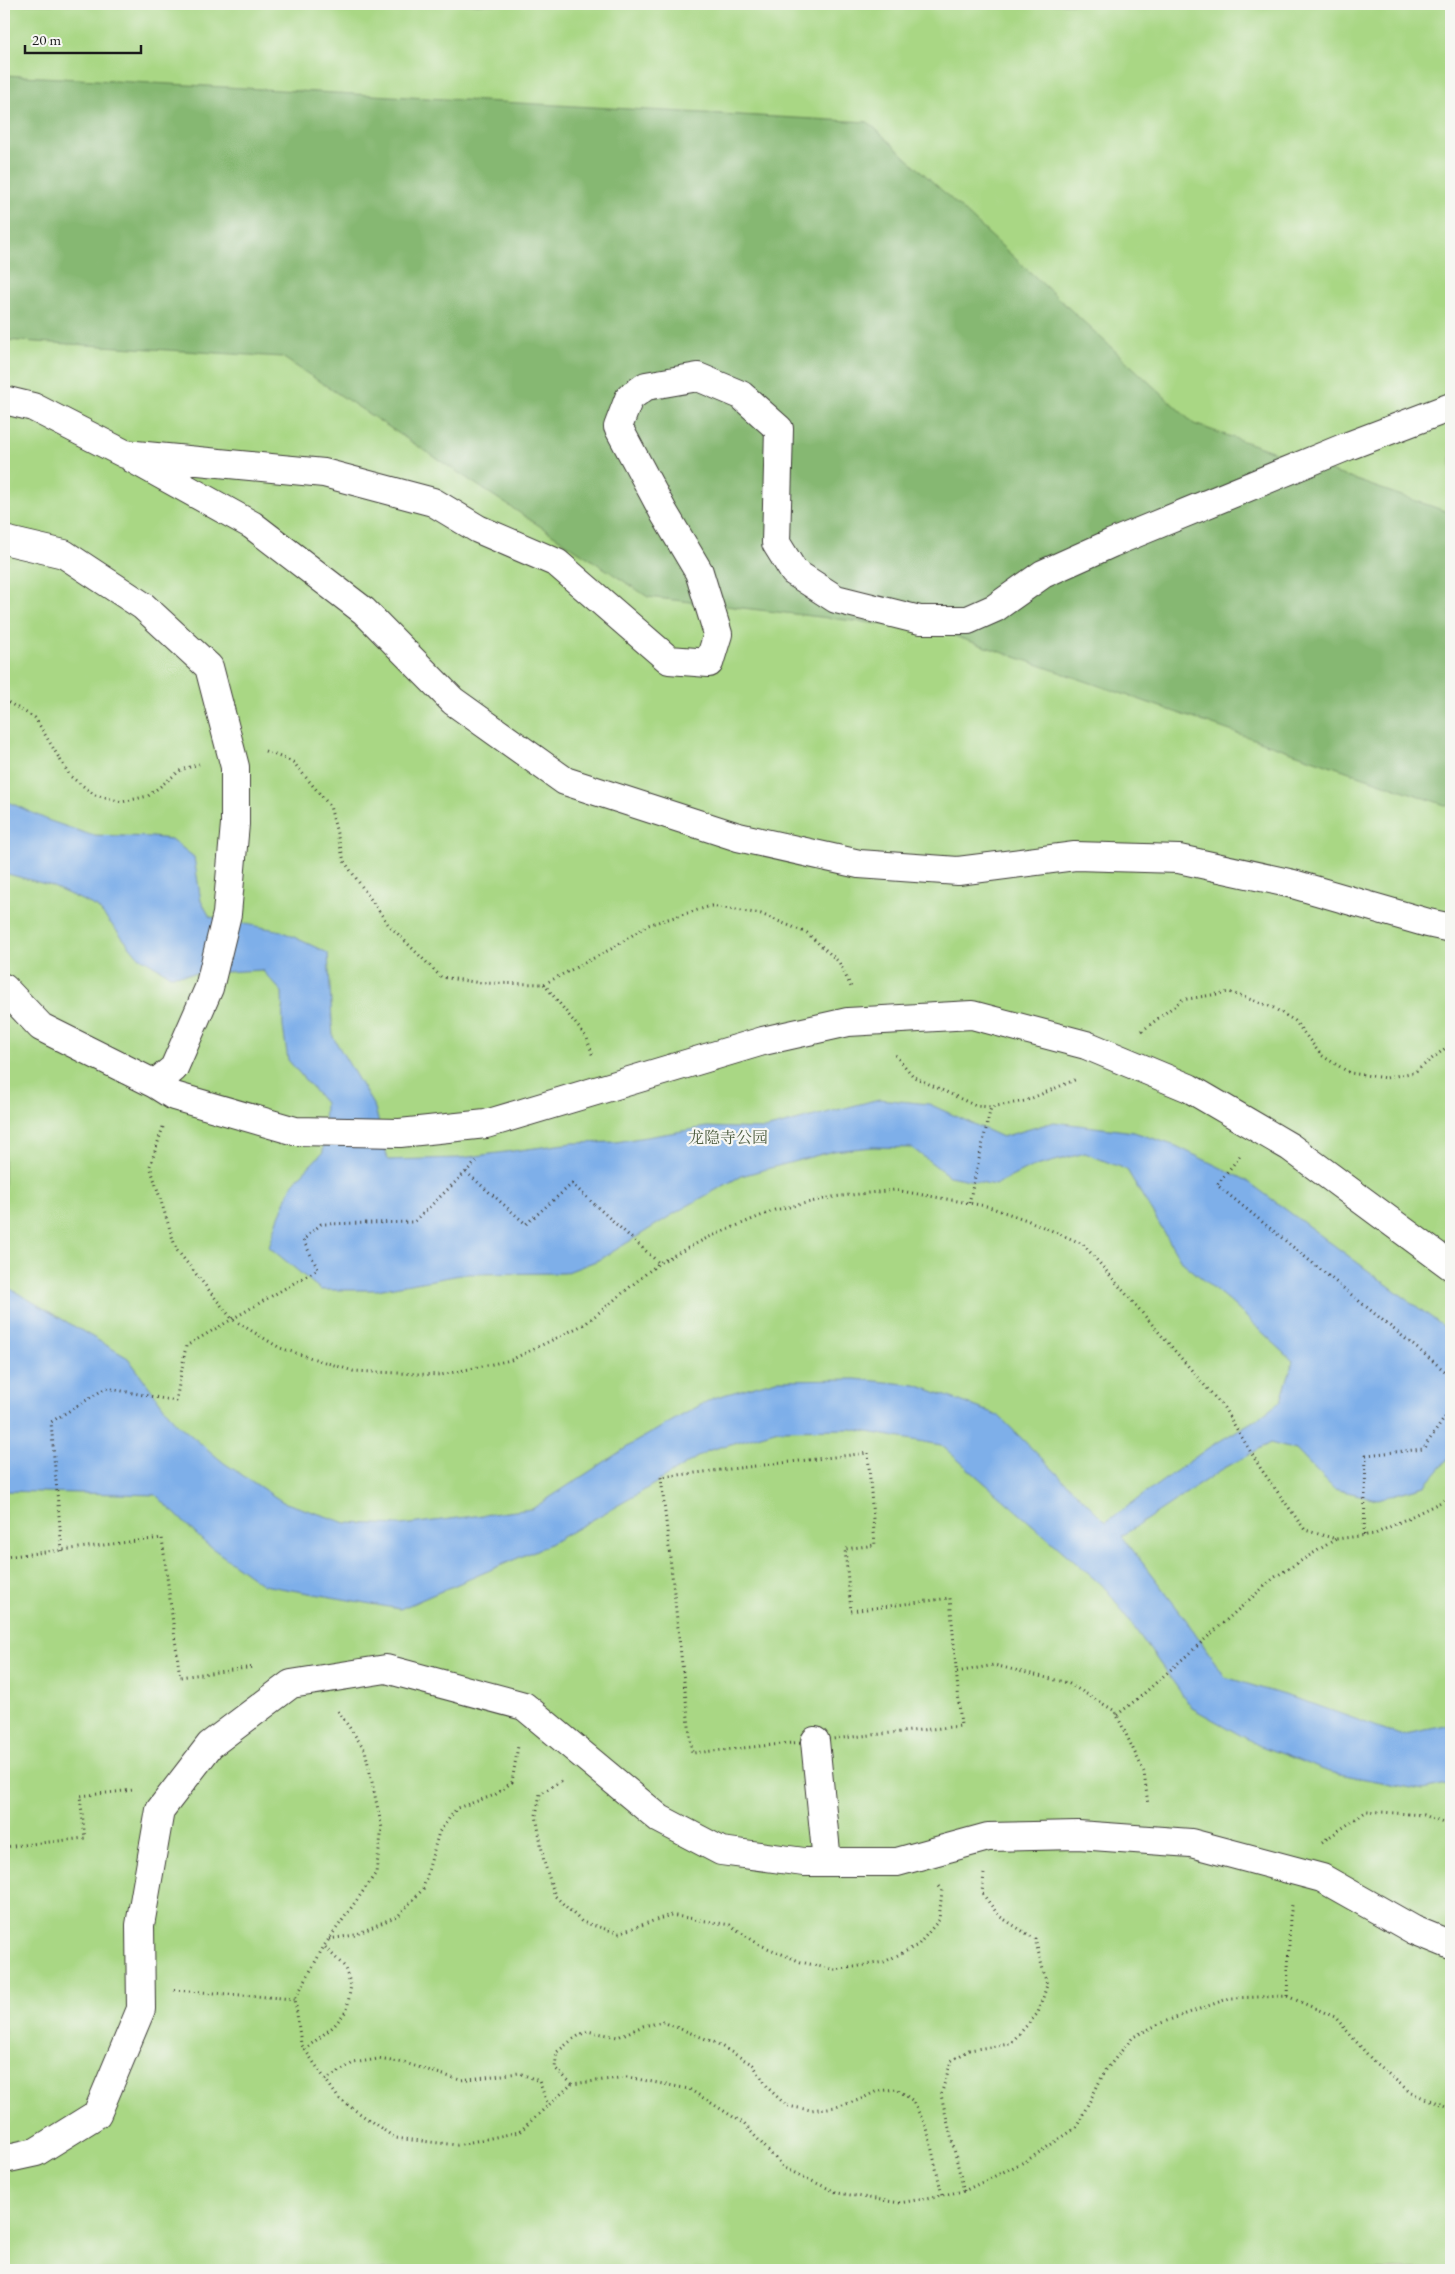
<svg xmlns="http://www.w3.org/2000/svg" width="1455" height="2274" font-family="'EB Garamond','Noto Serif SC',serif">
	<rect width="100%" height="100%" fill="#f6f6f2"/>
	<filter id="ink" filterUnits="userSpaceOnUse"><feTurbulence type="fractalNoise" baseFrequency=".02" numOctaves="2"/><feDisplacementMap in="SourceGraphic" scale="10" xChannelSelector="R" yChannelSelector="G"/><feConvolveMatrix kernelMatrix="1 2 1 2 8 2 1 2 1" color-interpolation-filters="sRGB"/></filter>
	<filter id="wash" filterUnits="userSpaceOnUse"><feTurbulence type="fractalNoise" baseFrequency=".0096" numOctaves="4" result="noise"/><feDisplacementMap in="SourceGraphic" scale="20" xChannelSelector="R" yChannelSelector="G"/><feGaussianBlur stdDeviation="1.12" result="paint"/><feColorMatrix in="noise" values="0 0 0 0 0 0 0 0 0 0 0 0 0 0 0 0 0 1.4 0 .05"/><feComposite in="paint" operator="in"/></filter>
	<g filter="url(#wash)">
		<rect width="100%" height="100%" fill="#f3e2cb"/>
		<!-- green -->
		<path fill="#a9d784" stroke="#627a50" d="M 4,4 L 1451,4 L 1451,2270 L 4,2270 Z"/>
		<!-- forest -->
		<path fill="#86b872" stroke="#516a47" d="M 4,75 L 868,122 L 1194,424 L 1451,513 L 1451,807 L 940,631 L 648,597 L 282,357 L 4,340 Z"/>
		<!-- water -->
		<path fill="#7eafe9" stroke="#4d6682" d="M 4,800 L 50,821 L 91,835 L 152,837 L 171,839 L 194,857 L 201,901 L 210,917 L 281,931 L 328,953 L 333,1037 L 375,1108 L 388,1160 L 461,1158 L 572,1143 L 616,1142 L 707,1127 L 765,1129 L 879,1099 L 929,1104 L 1002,1137 L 1054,1122 L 1134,1132 L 1176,1146 L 1246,1180 L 1451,1332 L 1451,1456 L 1425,1486 L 1377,1499 L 1334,1489 L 1296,1450 L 1270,1443 L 1221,1470 L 1122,1536 L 1187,1621 L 1225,1677 L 1313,1704 L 1400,1735 L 1451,1725 L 1451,1784 L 1422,1790 L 1329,1772 L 1258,1745 L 1192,1708 L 1107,1590 L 941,1445 L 851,1429 L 778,1430 L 707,1451 L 638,1494 L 548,1545 L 400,1609 L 263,1585 L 205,1543 L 156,1495 L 4,1491 L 4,1285 L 128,1358 L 175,1422 L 224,1463 L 283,1502 L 346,1523 L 401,1525 L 532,1509 L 635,1442 L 713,1398 L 776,1380 L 855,1379 L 916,1385 L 998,1415 L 1106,1522 L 1208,1448 L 1260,1417 L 1281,1401 L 1293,1361 L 1229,1301 L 1181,1261 L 1127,1170 L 1085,1153 L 1029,1168 L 995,1185 L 949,1176 L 912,1148 L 873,1147 L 833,1151 L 741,1176 L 680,1210 L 601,1259 L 565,1273 L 466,1274 L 377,1290 L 321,1290 L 269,1247 L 278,1219 L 293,1183 L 323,1152 L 325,1103 L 288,1060 L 283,1027 L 282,992 L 262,970 L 170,975 L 137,955 L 97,907 L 49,885 L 4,873 Z"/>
	</g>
	<g filter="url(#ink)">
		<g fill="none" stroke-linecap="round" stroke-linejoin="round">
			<!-- minor casing -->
			<g stroke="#3c3a36" stroke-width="30">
				<path id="minor" d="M 4,400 L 33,407 L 125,454 L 324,473 L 433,502 L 478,529 L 557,563 L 669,660 L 709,663 L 718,634 L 699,572 L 664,513 L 618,427 L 629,398 L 646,386 L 698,377 L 741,395 L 779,429 L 776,543 L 794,572 L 836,599 L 920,620 L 968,620 L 995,608 L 1043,574 L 1112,543 L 1348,446 L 1451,407
					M 133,459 L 252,525 L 364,611 L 453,701 L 565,781 L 738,837 L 859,864 L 958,871 L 1075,856 L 1179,859 L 1293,884 L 1428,923 L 1451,928
					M 4,540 L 64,554 L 143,606 L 209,667 L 235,767 L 235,824 L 227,914 L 209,988 L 174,1068 L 155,1084
					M 4,988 L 41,1027 L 155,1084 L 174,1096 L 295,1131 L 400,1133 L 486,1124 L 763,1041 L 848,1022 L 972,1015 L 1086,1045 L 1189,1088 L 1290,1147 L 1451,1266
					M 815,1741 L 827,1862
					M 4,2159 L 36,2152 L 97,2114 L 141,2009 L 140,1925 L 160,1810 L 210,1745 L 291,1684 L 386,1669 L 524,1706 L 660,1819 L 721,1851 L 804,1862 L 897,1862 L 988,1837 L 1078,1835 L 1191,1843 L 1322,1878 L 1414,1930 L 1451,1945"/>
			</g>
			<!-- path -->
			<path stroke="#3c3a36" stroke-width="3" stroke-dasharray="1 4" stroke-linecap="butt" d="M 4,700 L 35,718 L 70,776 L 95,795 L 122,802 L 148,796 L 181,770 L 199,764
				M 265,751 L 293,762 L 330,806 L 344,861 L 388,924 L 441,977 L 481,983 L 544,984 L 611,949 L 648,925 L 711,906 L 761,914 L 807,933 L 839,962 L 851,987
				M 544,984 L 587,1038 L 593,1057
				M 1142,1031 L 1182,1000 L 1229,992 L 1272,1007 L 1295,1021 L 1321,1055 L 1350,1073 L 1386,1078 L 1415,1072 L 1447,1047
				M 895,1055 L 914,1077 L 976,1106 L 991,1107 L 1025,1101 L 1077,1079
				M 163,1127 L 150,1166 L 176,1249 L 232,1319 L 280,1348 L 353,1371 L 441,1375 L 511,1360 L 585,1324 L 659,1263 L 707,1238 L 775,1210 L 833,1197 L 895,1190 L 986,1206 L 1027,1220 L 1083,1244 L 1224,1408 L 1261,1469 L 1305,1530 L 1336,1539 L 1375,1534 L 1443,1501 L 1451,1492
				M 1240,1156 L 1217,1185 L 1451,1376
				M 466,1172 L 526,1224 L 572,1184 L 659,1263
				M 969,1203 L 991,1107
				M 868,1453 L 875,1545 L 845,1549 L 851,1611 L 950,1598 L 961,1726 L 692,1753 L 661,1477 Z
				M 1364,1535 L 1366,1455 L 1423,1449 L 1451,1409
				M 62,1551 L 51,1422 L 106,1388 L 176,1401 L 186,1346 L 318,1269 L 303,1240 L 321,1224 L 414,1222 L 477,1161
				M 4,1557 L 162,1538 L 180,1677 L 254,1667
				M 957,1672 L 994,1665 L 1068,1683 L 1115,1711 L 1144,1772 L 1148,1805
				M 338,1711 L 365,1750 L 382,1828 L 376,1873 L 324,1946 L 295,1999 L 301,2044 L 339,2099 L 395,2138 L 457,2145 L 519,2132 L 572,2084 L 627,2077 L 689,2089 L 743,2123 L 784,2168 L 838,2193 L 900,2203 L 964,2191 L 1026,2161 L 1076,2128 L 1105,2071 L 1133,2037 L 1161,2023 L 1230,1998 L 1287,1996 L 1335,2017 L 1373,2061 L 1411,2093 L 1451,2108
				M 1117,1715 L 1141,1696 L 1275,1577 L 1336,1539
				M 561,1781 L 540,1794 L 536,1815 L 544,1862 L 555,1896 L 582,1922 L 619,1933 L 670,1915 L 730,1925 L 758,1944 L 801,1962 L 835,1970 L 884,1962 L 918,1945 L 939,1920 L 942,1890 L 939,1886
				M 1322,1842 L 1367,1811 L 1423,1815 L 1451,1826
				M 4,1847 L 85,1838 L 80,1796 L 133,1790
				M 329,1939 L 355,1935 L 399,1915 L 423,1889 L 439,1832 L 457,1808 L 495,1795 L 512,1782 L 518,1746
				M 174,1990 L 295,1999
				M 1287,1996 L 1290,1917 L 1292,1905
				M 304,2050 L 334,2026 L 347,2010 L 351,1985 L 344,1966 L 324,1946
				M 325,2080 L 353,2063 L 378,2059 L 405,2063 L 460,2080 L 519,2073 L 539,2081 L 548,2105
				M 572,2084 L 555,2068 L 557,2052 L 573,2039 L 587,2031 L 618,2037 L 643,2026 L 663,2022 L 716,2043 L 753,2065 L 769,2089 L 787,2106 L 811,2110 L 836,2107 L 859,2100 L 877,2091 L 897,2089 L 912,2100 L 927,2128 L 942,2195
				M 964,2191 L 941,2095 L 951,2061 L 969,2050 L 1010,2044 L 1038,2013 L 1047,1985 L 1035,1939 L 999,1916 L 982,1893 L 984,1874"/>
			<!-- minor -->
			<use href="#minor" stroke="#fff" stroke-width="28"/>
		</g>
	</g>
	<g text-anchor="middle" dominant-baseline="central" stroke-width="4.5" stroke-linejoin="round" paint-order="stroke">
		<!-- park labels -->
		<g font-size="16" fill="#4d5d40" stroke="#f6f6f2">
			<text x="728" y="1137">龙隐寺公园</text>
		</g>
	</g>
	<!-- margin -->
	<rect width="1455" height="2274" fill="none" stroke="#f6f6f2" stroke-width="20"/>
	<!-- scale -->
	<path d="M25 45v8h116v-8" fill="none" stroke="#1c1c1c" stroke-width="2.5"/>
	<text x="32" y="45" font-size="15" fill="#1c1c1c" stroke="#f6f6f2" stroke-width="4" paint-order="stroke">20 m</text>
</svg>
